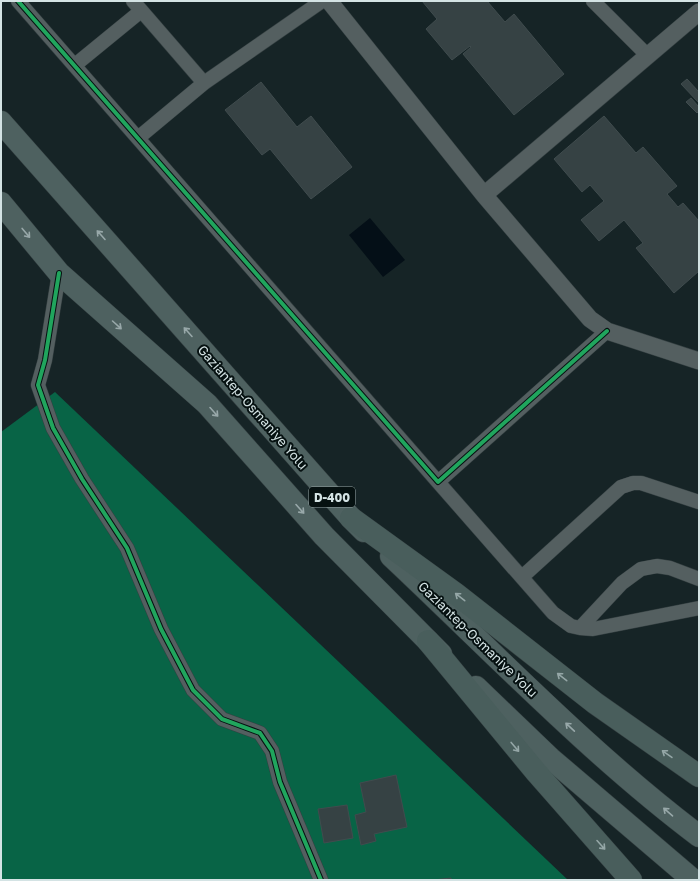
<svg xmlns="http://www.w3.org/2000/svg" width="700" height="881" font-family="'Golos Text',sans-serif">
	<rect width="100%" height="100%" fill="#162426"/>
	<!-- forest -->
	<path fill="#086446" d="M 55,392 L 568,880 L 1,880 L 1,432 Z"/>
	<!-- water -->
	<path fill="#040f17" d="M 370,218 L 405,260 L 383,277 L 349,235 Z"/>
	<!-- building -->
	<path fill="#364244" stroke="#404c4e" d="M 422,1 L 487,1 L 505,22 L 514,14 L 564,74 L 514,115 L 463,54 L 471,47 L 470,46 L 452,60 L 426,29 L 437,19 Z
		M 687,79 L 699,92 L 699,103 L 681,84 Z
		M 261,82 L 297,127 L 311,116 L 352,167 L 311,199 L 270,149 L 262,155 L 225,110 Z
		M 691,98 L 699,107 L 699,111 L 697,113 L 686,102 Z
		M 604,116 L 636,153 L 643,147 L 677,186 L 667,194 L 678,207 L 683,203 L 699,221 L 699,271 L 674,293 L 636,248 L 643,243 L 624,220 L 599,241 L 581,220 L 604,201 L 590,185 L 582,192 L 554,159 Z
		M 396,775 L 407,827 L 374,834 L 376,841 L 361,845 L 355,815 L 366,812 L 360,783 Z
		M 347,805 L 353,838 L 324,843 L 318,809 Z
		M 451,878 L 451,880 L 433,880 Z"/>
	<g fill="none" stroke-linecap="round" stroke-linejoin="round">
		<!-- minor casing -->
		<g stroke="#354042" stroke-width="15">
			<path id="minor" d="M 18,1 L 438,482 L 607,331
				M 133,1 L 204,83
				M 593,1 L 648,56
				M 75,65 L 141,11
				M 138,138 L 204,83 L 322,1
				M 59,273 L 45,360 L 38,385 L 53,428 L 82,479 L 127,548 L 161,629 L 193,690 L 222,719 L 260,733 L 272,751 L 280,782 L 321,880
				M 438,482 L 553,613 L 571,626 L 580,628 L 622,583 L 641,569 L 657,566 L 670,568 L 699,579
				M 522,577 L 621,487 L 633,483 L 641,483 L 699,502
				M 580,628 L 593,629 L 699,608"/>
		</g>
		<!-- tertiary casing -->
		<g stroke="#354042" stroke-width="18">
			<path id="tertiary" d="M 329,1 L 484,195 L 699,12
				M 484,195 L 590,319 L 607,331 L 699,361"/>
		</g>
		<!-- trunk casing -->
		<g stroke="#354042" stroke-width="23">
			<path id="trunk" d="M 1,122 L 351,518 L 364,531
				M 1,203 L 59,273 L 207,404 L 324,536 L 441,654
				M 391,556 C 491,650 589,753 699,836
				M 476,687 L 550,758 L 693,880"/>
		</g>
		<!-- motorway casing -->
		<g stroke="#354042" stroke-width="23">
			<path id="motorway" d="M 351,518 L 456,594 L 595,703 L 699,776
				M 428,641 L 536,772 L 631,880"/>
		</g>
		<!-- minor -->
		<use href="#minor" stroke="#545f60" stroke-width="14"/>
		<!-- tertiary -->
		<use href="#tertiary" stroke="#545f60" stroke-width="17"/>
		<!-- trunk -->
		<use href="#trunk" stroke="#4e6160" stroke-width="22"/>
		<!-- motorway -->
		<use href="#motorway" stroke="#495e5c" stroke-width="22"/>
		<!-- cycleway casing -->
		<g stroke="#061111" stroke-width="6">
			<path id="cycleway" d="M 18,1 L 438,482 L 607,331
				M 59,273 L 45,360 L 38,385 L 53,428 L 82,479 L 127,548 L 161,629 L 193,690 L 222,719 L 260,733 L 272,751 L 280,782 L 321,880"/>
		</g>
		<!-- cycleway -->
		<use href="#cycleway" stroke="#20a55d" stroke-width="4"/>
	</g>
	<!-- one-way arrows -->
	<defs><path id="oneway-shaft" d="M-6 0H5M1.5-3L5.5 0L1.5 3" fill="none" stroke-width="1.6" stroke-linecap="round" stroke-linejoin="round"/></defs>
	<g stroke="#98a8a9">
		<use href="#oneway-shaft" transform="translate(26 233) rotate(50)"/>
		<use href="#oneway-shaft" transform="translate(101 235) rotate(-132)"/>
		<use href="#oneway-shaft" transform="translate(117 325) rotate(42)"/>
		<use href="#oneway-shaft" transform="translate(188 332) rotate(-132)"/>
		<use href="#oneway-shaft" transform="translate(214 412) rotate(48)"/>
		<use href="#oneway-shaft" transform="translate(300 509) rotate(48)"/>
		<use href="#oneway-shaft" transform="translate(570 727) rotate(-137)"/>
		<use href="#oneway-shaft" transform="translate(668 812) rotate(-139)"/>
	</g>
	<g stroke="#95a7a7">
		<use href="#oneway-shaft" transform="translate(460 597) rotate(-142)"/>
		<use href="#oneway-shaft" transform="translate(562 677) rotate(-142)"/>
		<use href="#oneway-shaft" transform="translate(515 747) rotate(50)"/>
		<use href="#oneway-shaft" transform="translate(667 754) rotate(-145)"/>
		<use href="#oneway-shaft" transform="translate(601 845) rotate(48)"/>
	</g>
	<g text-anchor="middle" dominant-baseline="central" stroke-width="4" stroke-linejoin="round" paint-order="stroke">
		<!-- shield labels -->
		<rect fill="#061111" stroke="#96a4a5" stroke-width="1" x="309" y="487" width="46" height="20" rx="3"/>
		<g font-size="12" font-weight="bold" fill="#d4e3e4">
			<text x="332" y="497">D-400</text>
		</g>
		<!-- street labels -->
		<g font-size="13" fill="#d4e3e4" stroke="#061111">
			<text transform="translate(253 407) rotate(49)">Gaziantep-Osmaniye Yolu</text>
			<text transform="translate(478 639) rotate(44)">Gaziantep-Osmaniye Yolu</text>
		</g>
	</g>
	<!-- border -->
	<rect width="700" height="881" fill="none" stroke="#d4e3e4" stroke-width="4"/>
</svg>
